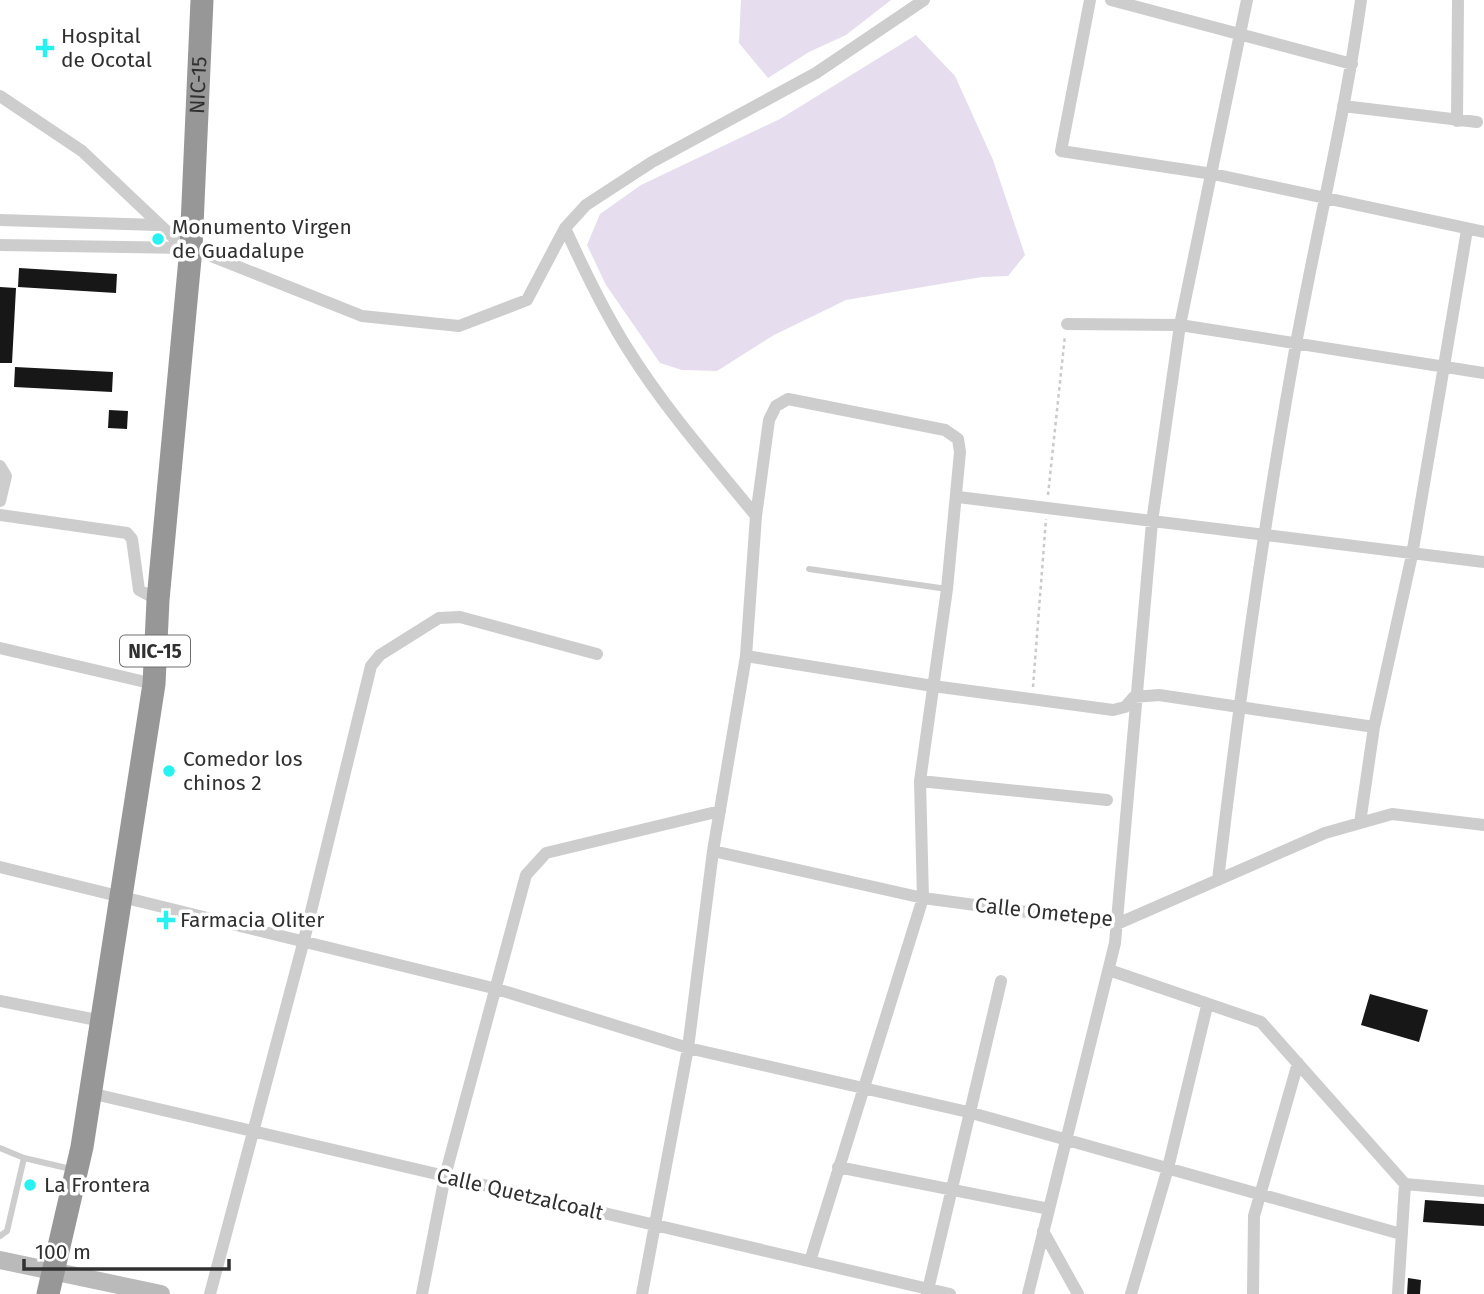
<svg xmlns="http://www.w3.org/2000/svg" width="1484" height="1294" font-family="'Fira Sans',sans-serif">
	<rect width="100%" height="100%" fill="#fff"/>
	<!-- green -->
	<path fill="#e6ddee" d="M 741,0 L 891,0 L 846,35 L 809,52 L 768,78 L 739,43 Z
		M 916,35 L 955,76 L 993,160 L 1025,255 L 1008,276 L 982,277 L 846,300 L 774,335 L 717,371 L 682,370 L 660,363 L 606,285 L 587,245 L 600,214 L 641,185 L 780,119 Z"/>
	<!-- building -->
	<path fill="#171717" d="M 19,268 L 117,274 L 116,293 L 18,287 Z
		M 0,287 L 16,288 L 12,363 L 0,363 Z
		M 15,367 L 113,372 L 112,392 L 14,387 Z
		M 109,410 L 128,411 L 127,429 L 108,428 Z
		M 1370,994 L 1428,1010 L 1419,1042 L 1361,1025 Z
		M 1425,1200 L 1484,1204 L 1484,1226 L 1423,1222 Z
		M 1408,1278 L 1421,1280 L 1420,1294 L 1407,1294 Z"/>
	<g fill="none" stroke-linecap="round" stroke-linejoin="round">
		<!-- path -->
		<path stroke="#cacaca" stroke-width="2.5" stroke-dasharray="3.5 3.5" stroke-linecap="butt" d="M 1048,495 L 1065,335
			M 1033,687 L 1046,519"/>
		<!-- lane -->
		<path stroke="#cdcdcd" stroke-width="6" d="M 809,569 L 947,589
			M 0,1148 L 24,1158 L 71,1169
			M 0,1236 L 7,1231 L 24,1158"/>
		<!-- street -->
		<path stroke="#cdcdcd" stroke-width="12" d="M 1090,0 L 1061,151 L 1213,174 L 1484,232
			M 1111,0 L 1352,64
			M 0,96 L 82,151 L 175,239 L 191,248 L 362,316 L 459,326 L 527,300 L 565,228 L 586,205 L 652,162 L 816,73 L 924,0
			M 1343,106 L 1477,122
			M 1457,121 L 1458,0
			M 0,220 L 157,225
			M 565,228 C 584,270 604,312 629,351 C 666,410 713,463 756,516
			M 0,245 L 187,248
			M 1067,324 L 1180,325 L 1484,373
			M 0,466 L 6,476 L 0,501
			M 958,497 L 1484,562
			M 0,515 L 127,533 L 132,539 L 139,590 L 158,600
			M 0,648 L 154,684
			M 746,656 L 933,686 L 1113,710 L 1125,707 L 1134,697 L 1159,695 L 1374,727
			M 920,781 L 1107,800
			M 1360,823 L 1374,727 L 1412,555 L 1467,230
			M 713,851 L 923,898 L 1117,924 L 1325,833 L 1392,814 L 1484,825
			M 0,867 L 497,989 L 688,1048 L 968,1112 L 1401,1234
			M 1218,880 C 1239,701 1264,522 1296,344 C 1317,229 1345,116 1361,0
			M 1109,970 L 1261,1022 L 1405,1184
			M 0,1001 L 102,1021
			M 90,1093 L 950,1294
			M 838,1167 L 1049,1209
			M 1043,1231 L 1078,1294
			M 210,1294 L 304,940 L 371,666 L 380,655 L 439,618 L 460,617 L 597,654
			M 422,1294 L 445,1176 L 526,875 L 546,853 L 720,811
			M 642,1294 L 688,1048 L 713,851 L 746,656 L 756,516 L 769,420 L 776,406 L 788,399 L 945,430 L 958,439 L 960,452 L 947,589 L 920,781 L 923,898 L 810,1261
			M 927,1294 L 1001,981
			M 1028,1294 L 1115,943 L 1152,522 L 1180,325 L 1247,0
			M 1131,1294 L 1168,1168 L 1207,1006
			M 1253,1294 L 1254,1216 L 1298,1063
			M 1398,1294 L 1405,1184 L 1484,1191"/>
		<!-- secondary -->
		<path stroke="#bababa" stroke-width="18" d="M 0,1260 L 161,1294"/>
		<!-- highway -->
		<path stroke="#979797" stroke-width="23" id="s1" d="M 48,1294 L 82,1147 L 154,684 L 158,600 L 191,248 L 202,0"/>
	</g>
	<!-- markers -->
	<g fill="#27f2f0" stroke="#fff" stroke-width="2.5">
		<path d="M41.5 37.5h7v7h7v7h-7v7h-7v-7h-7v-7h7z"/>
		<circle cx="158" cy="239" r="7"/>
		<circle cx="169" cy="771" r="7"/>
		<path d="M162.5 909.5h7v7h7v7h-7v7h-7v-7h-7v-7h7z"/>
		<circle cx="30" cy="1185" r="7"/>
	</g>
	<g text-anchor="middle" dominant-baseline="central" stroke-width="7" stroke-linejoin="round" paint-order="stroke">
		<!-- shield labels -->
		<rect fill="#fff" stroke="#6e6e6e" stroke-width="2" x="120" y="635.5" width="70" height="31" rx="5"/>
		<g font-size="19" font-weight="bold" fill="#303030">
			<text x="155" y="651">NIC-15</text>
		</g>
		<!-- poi labels -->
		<g font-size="21" fill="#303030" stroke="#fff" text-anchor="start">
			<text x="61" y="36">Hospital<tspan x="61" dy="24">de Ocotal</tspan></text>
			<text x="172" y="227">Monumento Virgen<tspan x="172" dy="24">de Guadalupe</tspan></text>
			<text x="183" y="759">Comedor los<tspan x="183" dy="24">chinos 2</tspan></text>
			<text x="180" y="920">Farmacia Oliter</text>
			<text x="44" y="1185">La Frontera</text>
		</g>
		<!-- street labels -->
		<g font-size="21" fill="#303030" stroke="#fff">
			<text stroke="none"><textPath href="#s1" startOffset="1220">NIC-15</textPath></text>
			<text transform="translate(1044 912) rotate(6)">Calle Ometepe</text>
			<text transform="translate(520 1194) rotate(13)">Calle Quetzalcoalt</text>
		</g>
	</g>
	<!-- scale -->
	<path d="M24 1259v10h205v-10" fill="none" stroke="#303030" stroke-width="3.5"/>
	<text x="35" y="1259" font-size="21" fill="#303030" stroke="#ffffff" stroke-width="5" paint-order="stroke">100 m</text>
</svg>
